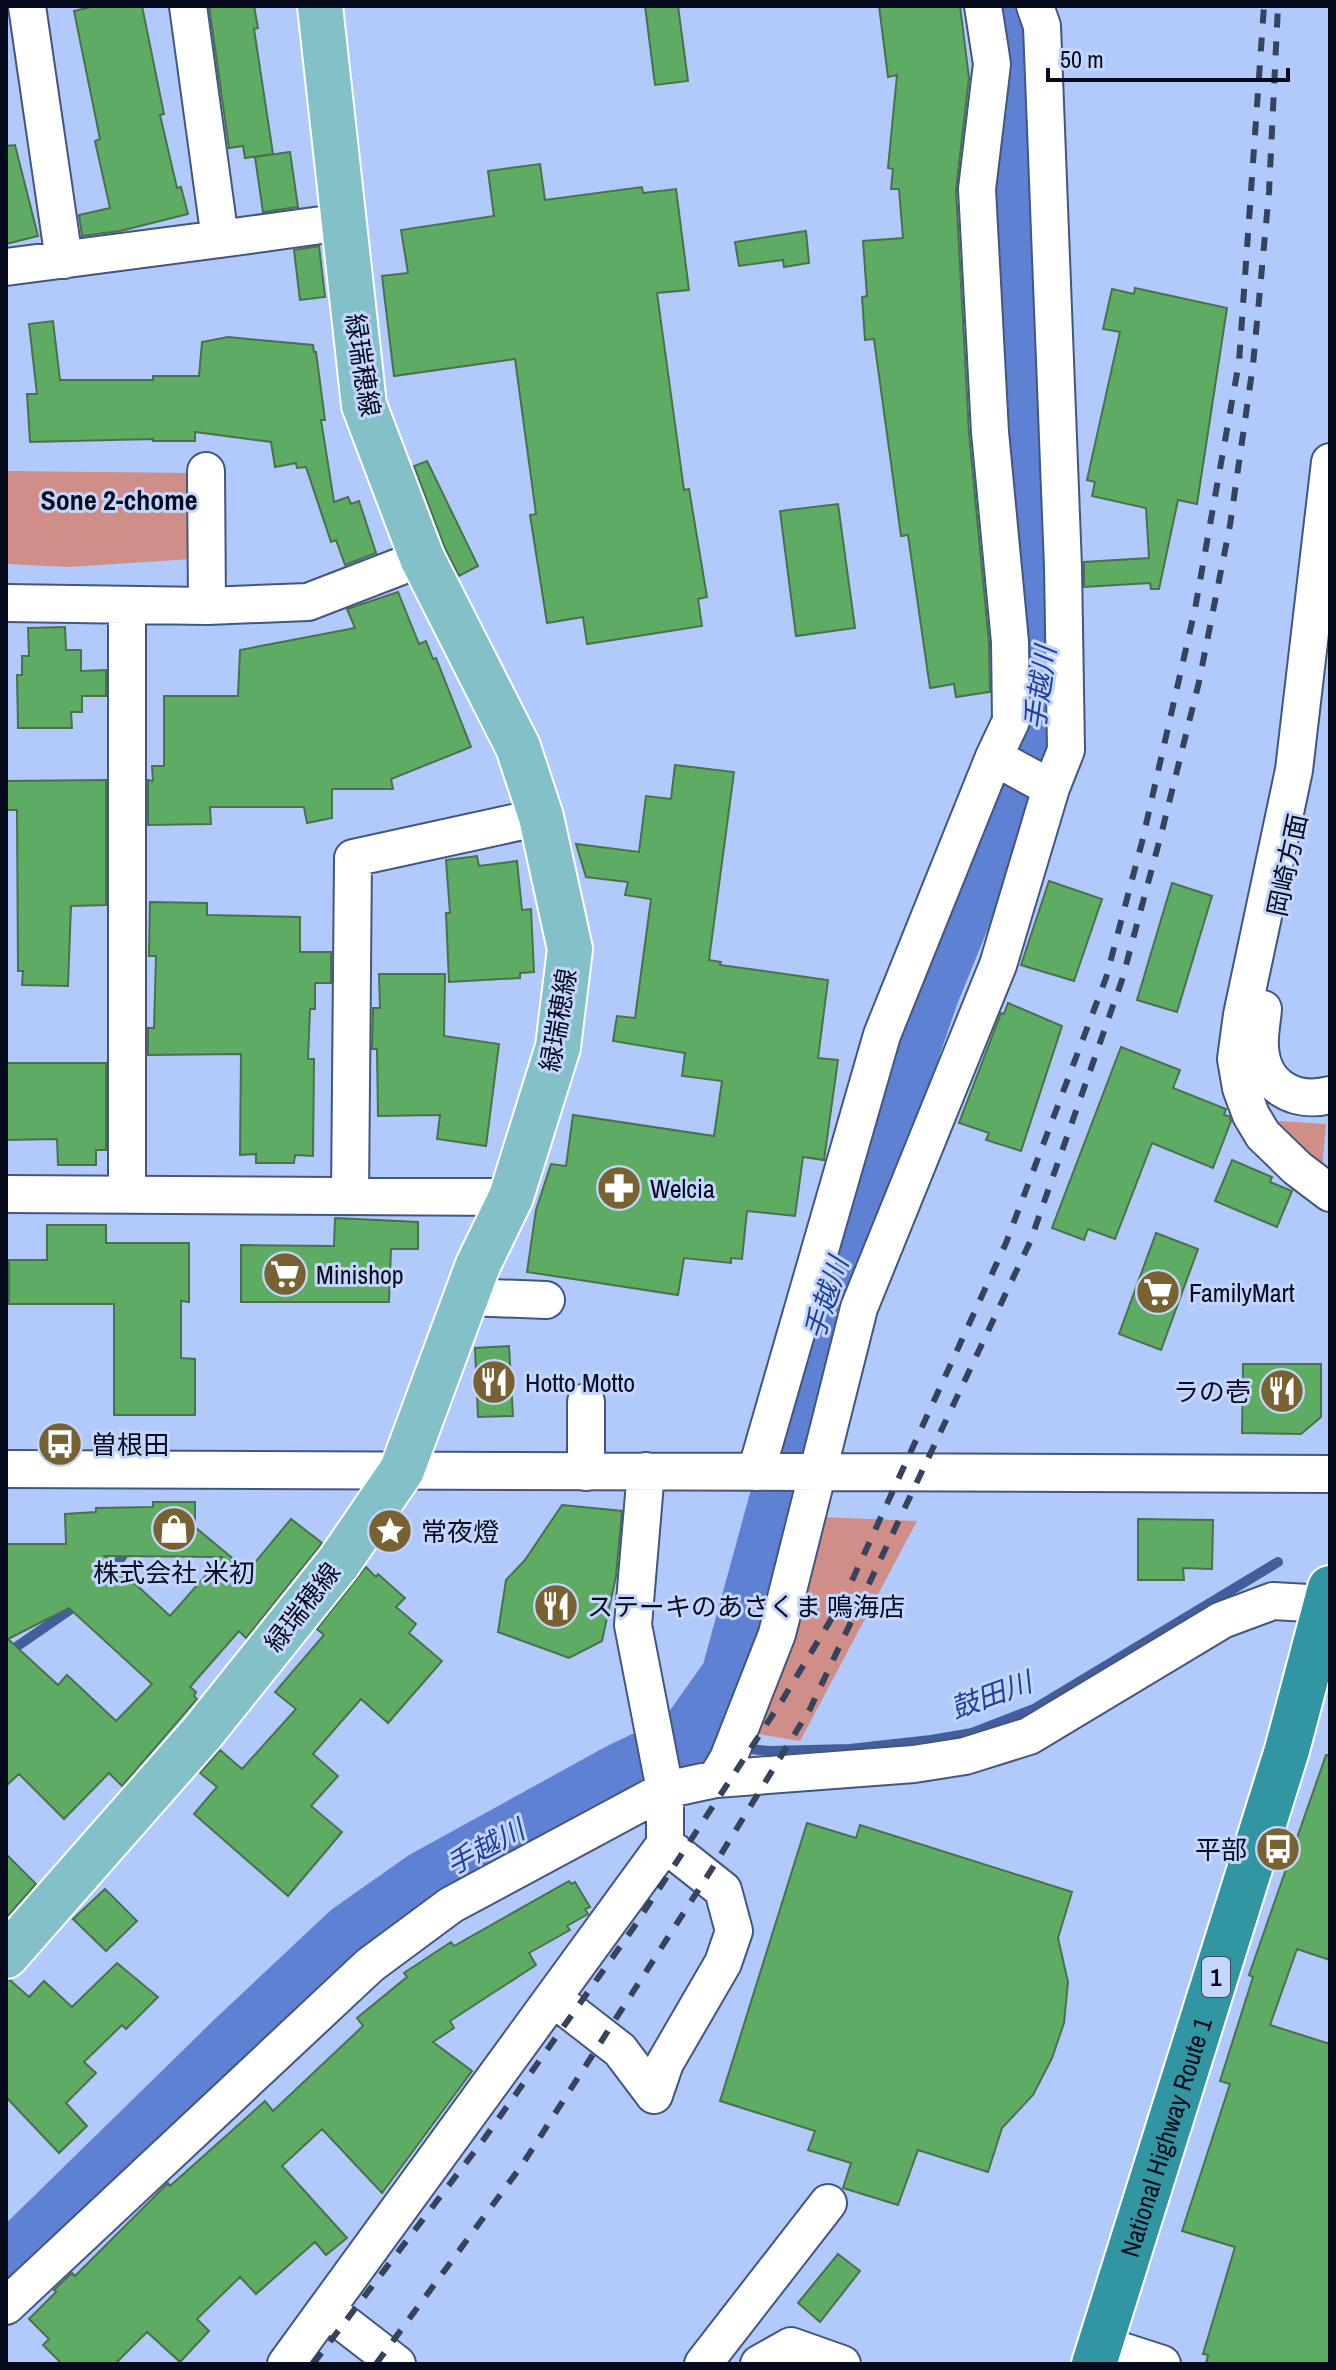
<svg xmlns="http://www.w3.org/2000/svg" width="1336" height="2370" font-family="'Archivo Narrow','Noto Sans JP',sans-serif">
	<rect width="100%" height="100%" fill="#b2c9fb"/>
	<!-- green -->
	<path fill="#cf8e88" d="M 6,471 L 191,473 L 191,559 L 69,567 L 6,564 Z
		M 1280,1121 L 1326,1124 L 1322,1170 L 1274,1125 Z
		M 821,1517 L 917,1521 L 800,1741 L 745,1732 Z"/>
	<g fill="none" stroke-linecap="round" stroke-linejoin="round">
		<!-- stream -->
		<path stroke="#445e9c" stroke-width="10" d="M 109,1576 L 123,1555
			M 6,1654 L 80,1603
			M 683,1742 L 769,1751 L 850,1749 L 931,1740 L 972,1733 L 1034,1709 L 1278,1562"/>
		<!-- river -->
		<path stroke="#5f81d3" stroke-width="58" d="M 6,2264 L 237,2038 L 350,1932 L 424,1880 L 620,1772 L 683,1742 L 730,1676 L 799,1424 L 809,1345 L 930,994 L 1036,734 L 1047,644 L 1047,547 L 1001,210 L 1009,20 L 1007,6"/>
	</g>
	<!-- building -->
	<path fill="#5eac64" stroke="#4a714c" stroke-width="2" fill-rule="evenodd" d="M 95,6 L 142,6 L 164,114 L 160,115 L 177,188 L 181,187 L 188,214 L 120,231 L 82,236 L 79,215 L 110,208 L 95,141 L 100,139 L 74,11 Z
		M 209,6 L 254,6 L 258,28 L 254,29 L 273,154 L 245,158 L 243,146 L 229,148 Z
		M 645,6 L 678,6 L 688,81 L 655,85 Z
		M 879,6 L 960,6 L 969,78 L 956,190 L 969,433 L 989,643 L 990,692 L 956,697 L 954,684 L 930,688 L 908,535 L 901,536 L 874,339 L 865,340 L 862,297 L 867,296 L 863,241 L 903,238 L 899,189 L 891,189 L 893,169 L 888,168 L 897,75 L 888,77 Z
		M 15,145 L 38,236 L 6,244 L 6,146 Z
		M 290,152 L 298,207 L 263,212 L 255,157 Z
		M 540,164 L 545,200 L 642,187 L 643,193 L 676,189 L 689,290 L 657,293 L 684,490 L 689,489 L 707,597 L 698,599 L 702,626 L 587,644 L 583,617 L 547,623 L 530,515 L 536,514 L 515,359 L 394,376 L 382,276 L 408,273 L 401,230 L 494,216 L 488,171 Z
		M 806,231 L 809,263 L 784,267 L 783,260 L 739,266 L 735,242 Z
		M 319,246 L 325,297 L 300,300 L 294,250 Z
		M 1135,288 L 1227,308 L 1197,504 L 1178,500 L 1159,589 L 1151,589 L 1150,583 L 1084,587 L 1084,562 L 1149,558 L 1146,508 L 1092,496 L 1095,482 L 1087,480 L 1120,332 L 1103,329 L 1112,289 L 1134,294 Z
		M 53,321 L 60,380 L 153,380 L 153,376 L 199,376 L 202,342 L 228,337 L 313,345 L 314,352 L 316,352 L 325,420 L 321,420 L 334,502 L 348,497 L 351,504 L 359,501 L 376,553 L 345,565 L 336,540 L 331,542 L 306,467 L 297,468 L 296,463 L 275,467 L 271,442 L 195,432 L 195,441 L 153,441 L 153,439 L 30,442 L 27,394 L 37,394 L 29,324 Z
		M 427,461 L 478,566 L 459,576 L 445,548 L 414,466 Z
		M 838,504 L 855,628 L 796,636 L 780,511 Z
		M 398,592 L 419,644 L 426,641 L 433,659 L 436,658 L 471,747 L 391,779 L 393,789 L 332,789 L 332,818 L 307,823 L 304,807 L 210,807 L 211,824 L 148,825 L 148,780 L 153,781 L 152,766 L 164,766 L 164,696 L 238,696 L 240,650 L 355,628 L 347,609 Z
		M 65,627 L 66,650 L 81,650 L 81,671 L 106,670 L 106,696 L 82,696 L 82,712 L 71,712 L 72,728 L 18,728 L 17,675 L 22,675 L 22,656 L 29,656 L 28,628 Z
		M 675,765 L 734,772 L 709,960 L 721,962 L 720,965 L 828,980 L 818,1058 L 838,1060 L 824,1160 L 803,1157 L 795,1216 L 747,1211 L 742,1259 L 731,1258 L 731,1263 L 684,1258 L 678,1295 L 527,1272 L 536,1210 L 551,1164 L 566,1166 L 573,1115 L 714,1136 L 722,1081 L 682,1076 L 685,1053 L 613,1041 L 617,1016 L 635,1018 L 651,899 L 625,895 L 628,882 L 586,877 L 576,844 L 639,852 L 646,796 L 671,799 Z
		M 106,780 L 106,905 L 71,906 L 68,986 L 22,985 L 23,971 L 18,971 L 17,810 L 6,810 L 6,781 Z
		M 477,856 L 479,866 L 517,861 L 522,910 L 531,909 L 534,972 L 520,973 L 520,978 L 449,982 L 446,913 L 450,913 L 446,860 Z
		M 1049,881 L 1102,899 L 1074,981 L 1021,965 Z
		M 1172,883 L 1212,896 L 1177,1012 L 1137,1000 Z
		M 150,902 L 207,903 L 207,915 L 300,917 L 300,952 L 331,952 L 331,983 L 315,983 L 315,1009 L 310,1009 L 308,1059 L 314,1059 L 313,1156 L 295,1155 L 294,1163 L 256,1163 L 256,1154 L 240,1155 L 241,1054 L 148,1055 L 148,1028 L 154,1028 L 156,956 L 149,956 Z
		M 379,974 L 445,974 L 444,1036 L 499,1044 L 486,1146 L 437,1139 L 440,1115 L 378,1116 L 377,1049 L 372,1049 L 373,1008 L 380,1008 Z
		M 1008,1003 L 1062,1026 L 1021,1151 L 986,1140 L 989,1133 L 959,1123 L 1001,1013 L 1004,1014 Z
		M 1121,1047 L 1180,1070 L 1173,1088 L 1226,1109 L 1224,1115 L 1229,1116 L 1231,1121 L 1213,1168 L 1152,1143 L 1115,1239 L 1088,1229 L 1084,1240 L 1052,1228 Z
		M 6,1063 L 106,1063 L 106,1150 L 96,1150 L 96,1165 L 58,1165 L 57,1139 L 6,1140 Z
		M 1232,1160 L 1272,1177 L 1270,1182 L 1292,1191 L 1277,1227 L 1215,1201 Z
		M 335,1218 L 418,1222 L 418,1249 L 391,1249 L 389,1302 L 241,1302 L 241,1245 L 334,1246 Z
		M 47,1225 L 106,1225 L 106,1243 L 189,1243 L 189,1302 L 181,1301 L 181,1358 L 195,1359 L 195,1415 L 114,1415 L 114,1304 L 9,1304 L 9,1260 L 47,1260 Z
		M 1156,1233 L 1198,1249 L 1161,1350 L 1119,1334 Z
		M 509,1346 L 513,1416 L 478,1417 L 475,1348 Z
		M 1243,1364 L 1321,1364 L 1321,1417 L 1301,1434 L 1242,1433 Z
		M 153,1502 L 195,1502 L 195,1527 L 248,1571 L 291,1519 L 322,1543 L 246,1638 L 239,1631 L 190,1687 L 196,1692 L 194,1696 L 197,1699 L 122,1786 L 109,1773 L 64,1819 L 19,1774 L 6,1786 L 6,1544 L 66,1544 L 65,1514 L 96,1512 L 96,1508 L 153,1507 ZM 105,1556 L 222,1557 L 170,1616 ZM 69,1608 L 152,1684 L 116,1721 L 67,1675 L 58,1685 L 8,1639 Z
		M 562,1505 L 622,1511 L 616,1576 L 602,1641 L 569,1658 L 498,1632 L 506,1580 L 525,1560 Z
		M 1138,1519 L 1213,1520 L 1212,1569 L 1183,1568 L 1184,1580 L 1138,1580 Z
		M 366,1567 L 376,1577 L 378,1574 L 405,1598 L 396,1607 L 416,1624 L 409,1633 L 442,1661 L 388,1723 L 361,1699 L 313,1754 L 338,1776 L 311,1806 L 342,1832 L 288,1896 L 194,1814 L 217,1787 L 200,1773 L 220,1750 L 242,1769 L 296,1709 L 275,1692 L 324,1635 L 317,1629 Z
		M 1326,1755 L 1330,1756 L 1330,1960 L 1297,1949 L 1270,2025 L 1330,2044 L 1330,2364 L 1206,2364 L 1208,2355 L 1203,2354 L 1235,2247 L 1182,2231 L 1230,2084 L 1220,2081 L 1253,1977 L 1249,1975 Z
		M 807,1823 L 856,1838 L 860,1825 L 1072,1892 L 1058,1938 L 1068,1982 L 1064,2023 L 1052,2058 L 1033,2095 L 1002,2128 L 988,2172 L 918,2150 L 898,2205 L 843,2188 L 851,2163 L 808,2150 L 815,2131 L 720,2101 Z
		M 6,1854 L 36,1884 L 6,1918 Z
		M 569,1881 L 571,1884 L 575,1882 L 590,1907 L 585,1909 L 588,1914 L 567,1926 L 570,1930 L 529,1953 L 536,1965 L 450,2021 L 454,2028 L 433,2042 L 472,2071 L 382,2193 L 322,2129 L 282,2166 L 347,2238 L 326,2255 L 315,2242 L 256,2294 L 240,2277 L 197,2319 L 209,2331 L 180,2362 L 147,2332 L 115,2364 L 62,2364 L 43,2345 L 49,2339 L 29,2319 L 56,2292 L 54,2290 L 72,2273 L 75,2276 L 168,2183 L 170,2186 L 265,2101 L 273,2111 L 363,2026 L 357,2018 L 407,1977 L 404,1973 L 451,1942 L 454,1946 Z
		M 105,1889 L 137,1921 L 106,1951 L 73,1919 Z
		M 117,1963 L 158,1997 L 126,2029 L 122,2025 L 84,2062 L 96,2073 L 66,2103 L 87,2126 L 59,2153 L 6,2097 L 6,1980 L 10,1980 L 29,1997 L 44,1981 L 72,2007 Z
		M 838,2254 L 860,2271 L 820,2322 L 798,2303 Z"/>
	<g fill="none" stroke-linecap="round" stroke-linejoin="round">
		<!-- minor casing -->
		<g stroke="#435680" stroke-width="40">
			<path id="minor" d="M 27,6 L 64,260
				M 220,239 L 343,222
				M 6,267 L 220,239 L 188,6
				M 1330,462 L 1294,770 L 1242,1015 L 1236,1059 L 1241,1088 L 1251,1115 L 1263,1135 L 1297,1168 L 1330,1193
				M 206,471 L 207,606
				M 6,603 L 207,606 L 308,602 L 422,558
				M 127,606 L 127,1194
				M 994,757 L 1051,788
				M 1263,1009 C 1262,1021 1259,1035 1260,1047 C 1262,1086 1294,1104 1330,1095
				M 6,1194 L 511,1197
				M 350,1196 L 353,858 L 541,817
				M 466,1297 L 546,1300
				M 586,1402 L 586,1472
				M 6,1469 L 1330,1474
				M 756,1472 L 882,1035 L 994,757 L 1011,721 L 1010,642 L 990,432 L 977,189 L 992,64 L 983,6
				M 716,1779 L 728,1759 L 777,1634 L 859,1308 L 998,965 L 1051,788 L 1066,750 L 1063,567 L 1042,26 L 1035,6
				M 553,1998 L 620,2050 L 654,2095
				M 654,2095 L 665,2063 L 723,1963 L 734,1931 L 723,1890 L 665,1844
				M 6,2306 L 370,1965 L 451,1905 L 665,1790 L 716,1779 L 914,1764 L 965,1756 L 1029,1736 L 1222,1620 L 1273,1601 L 1326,1604
				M 327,2310 L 397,2364
				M 1100,2344 L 1162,2364
				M 286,2364 L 665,1844 L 665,1790 L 633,1625 L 646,1471
				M 703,2364 L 828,2203
				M 759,2364 L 791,2346 L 842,2364"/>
		</g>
		<!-- major casing -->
		<g stroke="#fff" stroke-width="48">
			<path id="major" d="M 6,1956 L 202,1733 L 339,1562 L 402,1470 L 478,1265 L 511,1197 L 558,1047 L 570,949 L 541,817 L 518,747 L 422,558 L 364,405 L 320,6"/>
		</g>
		<!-- highway casing -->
		<g stroke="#fff" stroke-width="48">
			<g id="highway">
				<path id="s1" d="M 1094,2364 L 1287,1750 L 1330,1588"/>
			</g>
		</g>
		<!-- minor -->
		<use href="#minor" stroke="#fff" stroke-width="36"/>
		<!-- major -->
		<use href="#major" stroke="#83c0c7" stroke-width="44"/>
		<!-- highway -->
		<use href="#highway" stroke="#3196a1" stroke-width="44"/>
		<!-- rail -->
		<path stroke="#37425d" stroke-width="6" stroke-dasharray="14 14" stroke-linecap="butt" d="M 313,2364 L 484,2139 L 634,1927 L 783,1699 L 844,1598 L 1006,1243 L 1106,978 L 1142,842 L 1195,609 L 1239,362 L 1264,6
			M 376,2364 L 522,2165 L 715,1864 L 810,1709 L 1030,1242 L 1122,980 L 1162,831 L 1199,682 L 1230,525 L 1253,365 L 1269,192 L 1278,6"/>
	</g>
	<!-- icons -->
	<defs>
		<g id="pharmacy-disc" transform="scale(2.3)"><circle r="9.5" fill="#786232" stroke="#c4d6fe"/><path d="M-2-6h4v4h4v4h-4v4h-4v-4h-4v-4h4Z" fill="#fff"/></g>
		<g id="supermarket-disc" transform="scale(2.3)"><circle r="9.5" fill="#786232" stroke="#c4d6fe"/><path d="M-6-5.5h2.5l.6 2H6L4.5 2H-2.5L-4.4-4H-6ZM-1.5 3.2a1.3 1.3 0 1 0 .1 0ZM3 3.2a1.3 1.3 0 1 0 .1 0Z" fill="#fff"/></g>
		<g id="restaurant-disc" transform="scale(2.3)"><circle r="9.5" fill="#786232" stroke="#c4d6fe"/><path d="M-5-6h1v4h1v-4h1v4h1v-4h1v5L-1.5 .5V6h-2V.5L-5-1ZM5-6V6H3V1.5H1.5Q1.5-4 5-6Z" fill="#fff"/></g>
		<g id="bus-disc" transform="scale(2.3)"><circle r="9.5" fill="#786232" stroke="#c4d6fe"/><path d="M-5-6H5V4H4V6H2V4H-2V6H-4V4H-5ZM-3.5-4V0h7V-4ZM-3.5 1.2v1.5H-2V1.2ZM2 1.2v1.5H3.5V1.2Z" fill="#fff"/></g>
		<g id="shop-disc" transform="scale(2.3)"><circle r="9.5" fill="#786232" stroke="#c4d6fe"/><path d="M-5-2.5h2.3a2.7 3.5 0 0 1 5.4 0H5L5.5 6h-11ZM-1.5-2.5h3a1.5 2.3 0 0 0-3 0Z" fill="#fff"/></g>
		<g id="sight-disc" transform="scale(2.3)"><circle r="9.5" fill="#786232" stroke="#c4d6fe"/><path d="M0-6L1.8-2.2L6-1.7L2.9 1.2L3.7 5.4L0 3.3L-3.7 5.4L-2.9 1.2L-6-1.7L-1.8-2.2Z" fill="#fff"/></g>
	</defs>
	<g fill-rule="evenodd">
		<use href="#pharmacy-disc" x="619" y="1188"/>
		<use href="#supermarket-disc" x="285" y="1274"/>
		<use href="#supermarket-disc" x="1158" y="1292"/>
		<use href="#restaurant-disc" x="494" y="1382"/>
		<use href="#restaurant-disc" x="1282" y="1391"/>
		<use href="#bus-disc" x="60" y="1444"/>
		<use href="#shop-disc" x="174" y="1529"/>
		<use href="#sight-disc" x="390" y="1531"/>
		<use href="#restaurant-disc" x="556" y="1606"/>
		<use href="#bus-disc" x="1278" y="1849"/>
	</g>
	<g text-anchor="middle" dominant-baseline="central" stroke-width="6" stroke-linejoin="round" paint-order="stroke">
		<!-- shield labels -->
		<rect fill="#c4d6fe" stroke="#3e4860" stroke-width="2" x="1202" y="1957" width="28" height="40" rx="6"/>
		<g font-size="24" font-weight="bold" fill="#050b1c">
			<text x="1216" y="1977">1</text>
		</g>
		<!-- street labels -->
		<g font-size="26" fill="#050b1c" stroke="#c4d6fe">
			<text transform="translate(363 365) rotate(81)">緑瑞穂線</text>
			<text transform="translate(1287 865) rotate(-78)">岡崎方面</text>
			<text transform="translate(558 1020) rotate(-80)">緑瑞穂線</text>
			<text transform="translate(302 1607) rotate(-52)">緑瑞穂線</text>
			<text stroke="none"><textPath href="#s1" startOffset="238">National Highway Route 1</textPath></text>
		</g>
		<!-- poi labels -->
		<g font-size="26" fill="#050b1c" stroke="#c4d6fe" text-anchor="start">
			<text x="650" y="1188">Welcia</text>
			<text x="316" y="1274">Minishop</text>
			<text x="1189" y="1292">FamilyMart</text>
			<text x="525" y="1382">Hotto Motto</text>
			<text x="1251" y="1391" text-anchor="end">ラの壱</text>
			<text x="91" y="1444">曽根田</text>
			<text x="421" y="1531">常夜燈</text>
			<text x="174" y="1572" text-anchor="middle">株式会社 米初</text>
			<text x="587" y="1606">ステーキのあさくま 鳴海店</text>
			<text x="1247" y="1849" text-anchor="end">平部</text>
		</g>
		<!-- neighbourhood labels -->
		<g font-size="28" font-weight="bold" fill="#050b1c" stroke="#c4d6fe">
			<text x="119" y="500">Sone 2-chome</text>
		</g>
		<!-- water labels -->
		<g font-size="28" font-style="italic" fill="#2040a0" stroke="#c4d6fe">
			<text transform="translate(1040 688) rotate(-82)">手越川</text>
			<text transform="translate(826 1298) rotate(-72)">手越川</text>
			<text transform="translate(991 1695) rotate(-20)">鼓田川</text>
			<text transform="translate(485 1847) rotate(-28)">手越川</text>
		</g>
	</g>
	<!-- border -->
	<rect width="1336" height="2370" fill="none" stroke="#050b1c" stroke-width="16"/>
	<!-- scale -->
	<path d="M1048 68v12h240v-12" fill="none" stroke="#050b1c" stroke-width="4"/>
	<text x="1060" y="68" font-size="24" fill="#050b1c" stroke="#c4d6fe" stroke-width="6" paint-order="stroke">50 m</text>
</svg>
